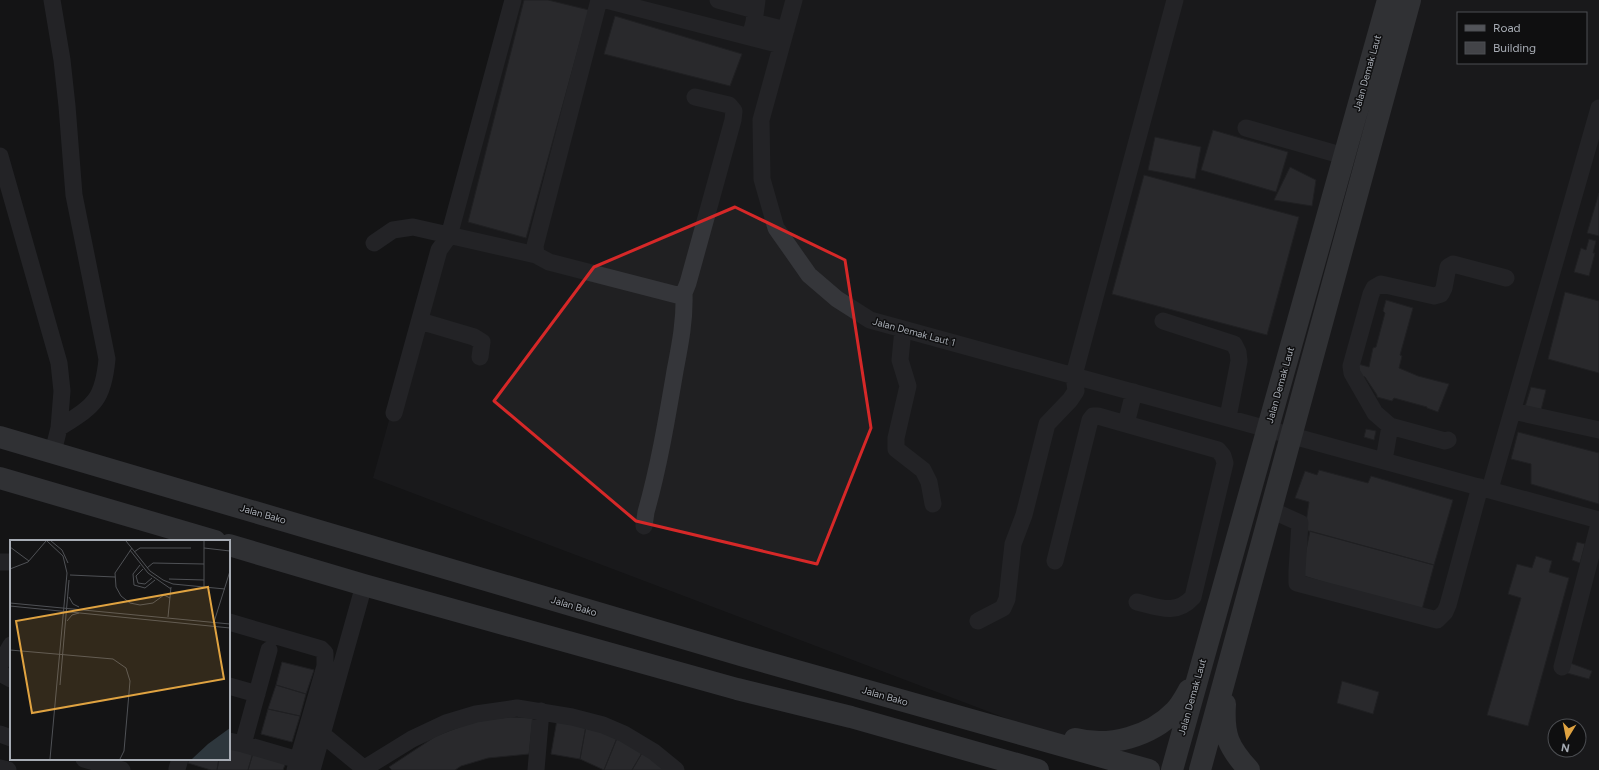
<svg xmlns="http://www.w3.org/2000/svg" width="1599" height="770" font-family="Figtree,sans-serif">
	<rect width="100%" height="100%" fill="#141415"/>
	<!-- built -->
	<path fill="#202022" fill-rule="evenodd" d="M 506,0 L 1599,0 L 1599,770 L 1127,770 L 1127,764 L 373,478 ZM 1458,13 L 1586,13 L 1586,63 L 1458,63 ZM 1555,726 L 1579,726 L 1579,750 L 1555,750 Z"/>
	<!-- building -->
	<path fill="#434448" stroke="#2e2e31" d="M 524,0 L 548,0 L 589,10 L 526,238 L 468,222 Z
		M 615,16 L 742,54 L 730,86 L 604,54 Z
		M 1213,130 L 1288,152 L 1276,192 L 1201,170 Z
		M 1155,137 L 1201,147 L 1195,179 L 1148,170 Z
		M 1290,167 L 1316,180 L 1312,206 L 1274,200 Z
		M 1144,175 L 1299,217 L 1267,335 L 1112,294 Z
		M 1599,193 L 1599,236 L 1587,233 Z
		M 1589,239 L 1596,241 L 1593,253 L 1595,253 L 1589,276 L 1574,272 L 1581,248 L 1586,250 Z
		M 1565,292 L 1599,301 L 1599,373 L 1548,359 Z
		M 1386,300 L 1413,308 L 1400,355 L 1402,356 L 1399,368 L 1418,376 L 1449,384 L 1438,412 L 1427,408 L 1427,407 L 1394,398 L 1392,401 L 1377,397 L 1377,395 L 1365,377 L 1356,374 L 1358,364 L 1369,367 L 1373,348 L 1376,347 L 1385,313 L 1383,311 Z
		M 1531,387 L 1546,390 L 1540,414 L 1524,410 Z
		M 1366,429 L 1376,431 L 1374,440 L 1364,437 Z
		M 1518,432 L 1599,453 L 1599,504 L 1531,484 L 1531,464 L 1511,459 Z
		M 1319,470 L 1368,483 L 1371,476 L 1453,500 L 1434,565 L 1305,530 L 1309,502 L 1295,498 L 1305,471 L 1317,475 Z
		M 1310,531 L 1434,565 L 1421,613 L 1301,575 Z
		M 1577,542 L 1585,544 L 1580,563 L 1572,560 Z
		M 1536,556 L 1552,561 L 1549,572 L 1569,578 L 1528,726 L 1487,715 L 1521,598 L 1508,594 L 1517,564 L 1532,568 Z
		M 282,662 L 314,670 L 306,694 L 276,685 Z
		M 1570,663 L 1592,671 L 1589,679 L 1567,673 Z
		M 1342,681 L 1379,692 L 1373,714 L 1337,703 Z
		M 276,685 L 306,694 L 300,716 L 268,709 Z
		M 268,709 L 300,716 L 292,742 L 261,734 Z
		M 510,717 L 533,718 L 529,754 L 488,758 L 461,766 L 455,770 L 392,770 L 389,767 L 436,736 L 475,721 Z
		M 557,720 L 586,726 L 580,759 L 551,754 Z
		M 586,726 L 617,738 L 604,770 L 580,759 Z
		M 617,738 L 642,753 L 632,770 L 604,770 Z
		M 229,745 L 253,753 L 248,770 L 217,770 L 219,759 L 229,759 Z
		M 253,753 L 286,762 L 283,770 L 248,770 Z
		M 642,753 L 667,770 L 632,770 Z
		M 189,759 L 219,759 L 217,770 L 211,770 L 188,763 Z"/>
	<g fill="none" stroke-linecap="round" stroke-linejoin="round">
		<!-- minor -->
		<path stroke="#35363a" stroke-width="17" d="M 52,0 L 62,60 L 67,106 L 74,195 L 107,359 C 103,402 93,406 59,428
			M 606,0 L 781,45
			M 718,0 L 755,10
			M 794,0 L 761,120 L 762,179 L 776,228 L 809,275 L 837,299 L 870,320 L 1599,520
			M 754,22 L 786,30
			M 750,37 L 754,22 L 757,0
			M 1246,128 L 1344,156
			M 0,156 L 59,363 L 62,391 L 59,428 L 53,452
			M 374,243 L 393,230 L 413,227 L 536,255 L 549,262 L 677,295 L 684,293 L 688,283 L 733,120 L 734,111 L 729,105 L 695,97
			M 536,255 L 535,246 L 599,0
			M 420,321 L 474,337 L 482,342 L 480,357
			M 1163,321 L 1234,344 L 1238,352 L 1239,361 L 1228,417
			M 903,329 L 900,360 L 908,386 L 896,438 L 896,449 L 923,470 L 929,482 L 933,504
			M 1134,392 L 1126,424 L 1218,450 L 1223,456 L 1225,463 L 1193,597 C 1176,616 1158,607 1137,602
			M 1513,411 L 1599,430
			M 394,413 L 439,250 L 449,236 L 513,0
			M 1390,426 L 1375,413 L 1352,373 L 1351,366 L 1371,294 L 1374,288 L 1381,284 L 1434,296 L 1441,294 L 1444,288 L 1448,267 L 1453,264 L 1506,278
			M 1384,460 L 1390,426 L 1445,441 L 1448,440
			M 1490,489 L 1599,108
			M 1271,510 L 1300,523 L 1297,571 L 1297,583 L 1437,620 L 1445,612 L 1448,605 L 1480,487
			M 644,526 L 646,512 C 659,466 667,418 675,371 C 680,345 685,320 684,293
			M 1055,561 L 1090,420 L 1093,416 L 1098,416 L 1126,424
			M 0,562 L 11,562
			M 978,621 L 1003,608 L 1007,599 L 1013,544 L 1024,515 L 1047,424 L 1070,400 L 1076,391 L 1074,375 L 1175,0
			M 229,622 L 321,649 L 325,653 L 325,666 L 295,770
			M 0,665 L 11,645
			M 1562,667 L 1599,524
			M 0,673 L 11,679
			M 229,686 L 257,694
			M 0,734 L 11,738
			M 322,734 L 366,770
			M 229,741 L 243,744 L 269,650
			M 243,744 L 298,760
			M 84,759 L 122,770
			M 0,768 L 8,770
			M 365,768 L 412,739 L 446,723 L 476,714 L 517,708 L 572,717 L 603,725 L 624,734 L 654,752 L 676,770
			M 177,769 L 180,759
			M 312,770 L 364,585
			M 536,770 L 541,711"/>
		<!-- major -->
		<path stroke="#525459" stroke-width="22" d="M 0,437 L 744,656 L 1149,770
			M 0,478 L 215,541
			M 229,545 L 364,585 L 737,689 L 851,717 L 1038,770
			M 1225,704 C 1223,735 1228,747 1249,770
			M 1075,739 C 1110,748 1151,736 1175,711 C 1181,705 1185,697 1189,690
			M 1172,770 L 1388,0
			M 1200,770 L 1410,0"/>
	</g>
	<!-- marked area -->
	<path d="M0 0H1599V770H0ZM 735,207 L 845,260 L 871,428 L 817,564 L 636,521 L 494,401 L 594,267 Z" fill="#141415" fill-opacity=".55" fill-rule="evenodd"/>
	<path fill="none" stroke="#d62828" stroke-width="3" stroke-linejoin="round" d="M 735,207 L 845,260 L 871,428 L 817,564 L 636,521 L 494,401 L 594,267 Z"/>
	<g text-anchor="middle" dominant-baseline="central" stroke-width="3" stroke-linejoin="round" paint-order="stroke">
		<!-- street labels -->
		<g font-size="10" fill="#a7acb4" stroke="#0f0f10">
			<text transform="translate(1367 73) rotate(-74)">Jalan Demak Laut</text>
			<text transform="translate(914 332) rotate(15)">Jalan Demak Laut 1</text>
			<text transform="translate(1280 385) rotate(-74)">Jalan Demak Laut</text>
			<text transform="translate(263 514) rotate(16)">Jalan Bako</text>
			<text transform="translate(574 606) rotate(17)">Jalan Bako</text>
			<text transform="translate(885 696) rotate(16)">Jalan Bako</text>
			<text transform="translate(1192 697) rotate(-74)">Jalan Demak Laut</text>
		</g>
	</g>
	<!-- overview -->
	<g transform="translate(10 540)">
		<rect width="220" height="220" fill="#141415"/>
		<path d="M 220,188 L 220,219 L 182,219 L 198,204 Z" fill="#2e373d"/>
		<path fill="none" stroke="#4f5155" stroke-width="1" d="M 37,1 L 53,16 L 57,33 L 40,219M 41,1 L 52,10 L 58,23M 116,1 L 140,31 L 153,40 L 163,44 L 215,49M 194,1 L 194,47M 0,7 L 19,21M 122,8 L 105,33 L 106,47 L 111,56 L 120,63 L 130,65 L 143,63 L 154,55 L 160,58M 194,8 L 220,11M 120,10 L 138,33 L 161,49M 124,12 L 130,8 L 181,8M 130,25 L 123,34 L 124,45 L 135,48 L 145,40M 137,28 L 143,23 L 194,24M 0,29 L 18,22 L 36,1M 133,29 L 126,36 L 128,43 L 135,44 L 142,38M 60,35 L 105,37M 159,39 L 194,40M 59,57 L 63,64 L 69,67M 0,63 L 220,84M 0,66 L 220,88M 158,77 L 161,47M 57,81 L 62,75 L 69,73M 204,82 L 220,31M 0,110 L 103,119 L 116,128 L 120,141 L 114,211 L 110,219M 50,145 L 59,40"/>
		<path fill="#e0a341" fill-opacity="0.15" stroke="#e0a341" stroke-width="2" d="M 198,47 L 214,139 L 22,173 L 6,81 Z"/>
		<rect width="220" height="220" fill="none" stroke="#a7acb4" stroke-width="2"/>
	</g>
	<!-- legend -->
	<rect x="1457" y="12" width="130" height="52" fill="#0f0f10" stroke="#4c4e52"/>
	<rect x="1465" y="25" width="20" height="6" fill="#525459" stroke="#4c4e52"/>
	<text x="1493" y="32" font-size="12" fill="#a7acb4">Road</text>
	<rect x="1465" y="42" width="20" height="12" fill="#434448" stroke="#4c4e52"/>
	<text x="1493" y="52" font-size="12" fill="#a7acb4">Building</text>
	<!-- north arrow -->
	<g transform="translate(1567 738) rotate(190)"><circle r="19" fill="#0f0f10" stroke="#4c4e52"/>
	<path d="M0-3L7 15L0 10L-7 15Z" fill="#e0a341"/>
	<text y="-6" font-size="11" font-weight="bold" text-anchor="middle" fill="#a7acb4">N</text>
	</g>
</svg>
